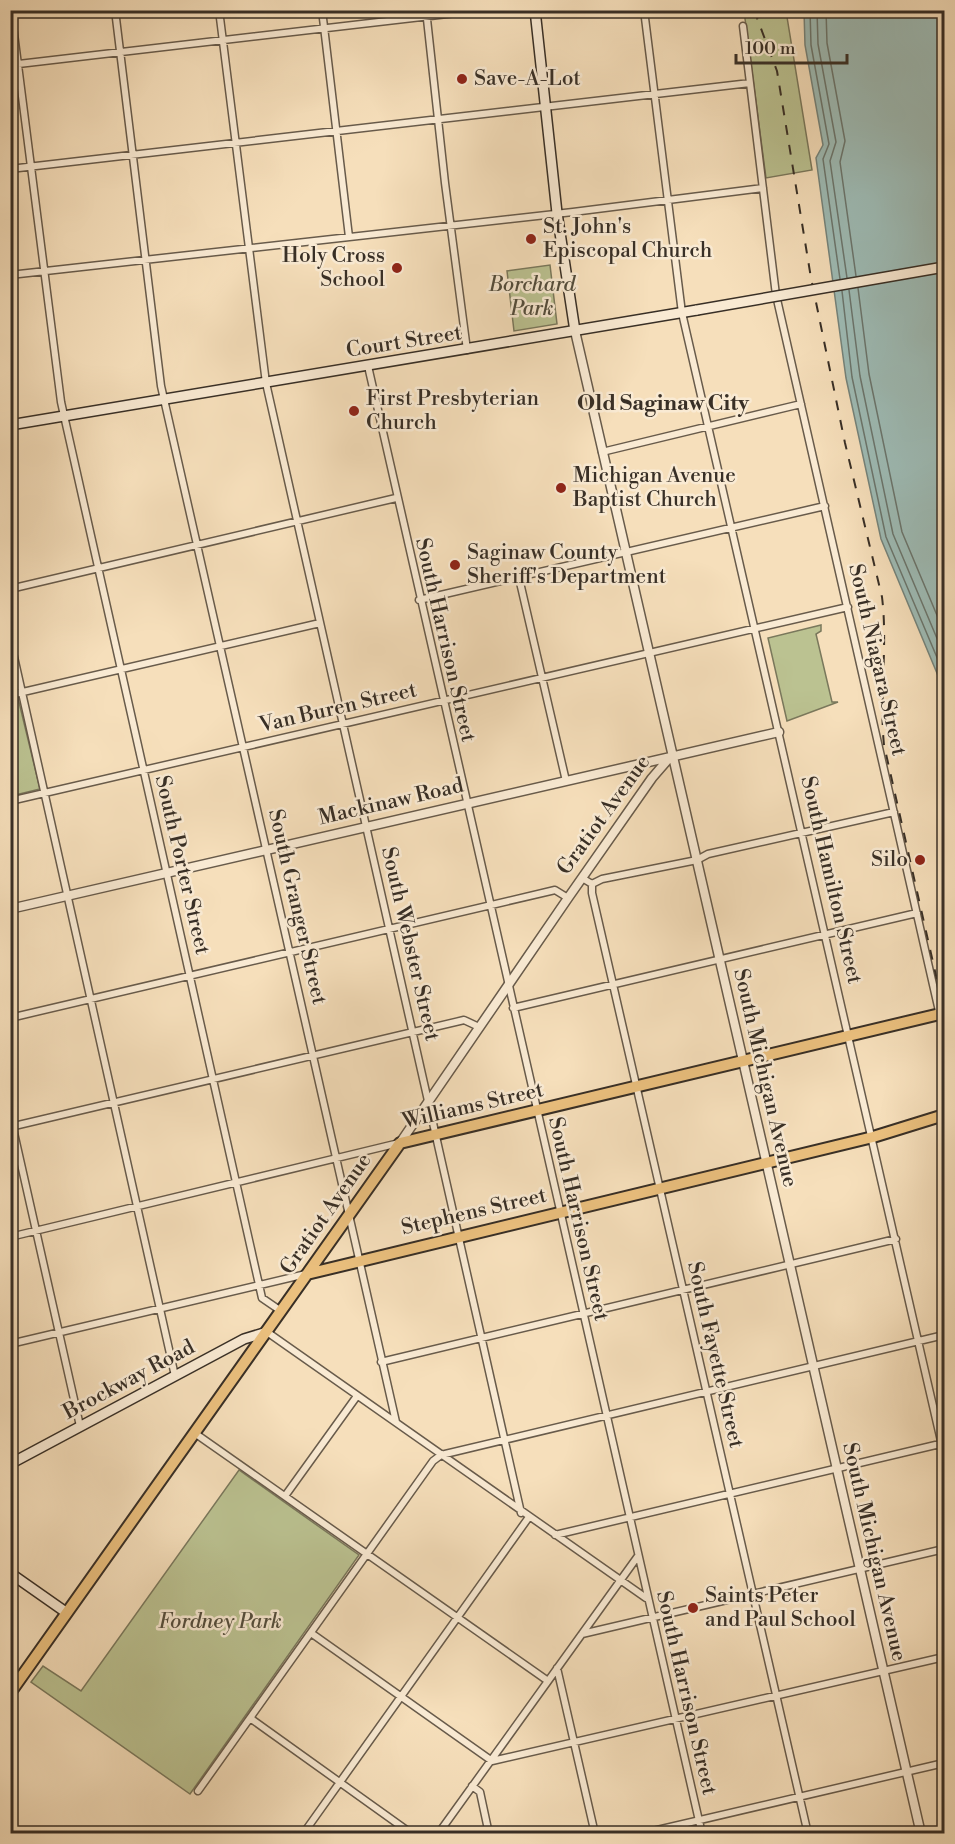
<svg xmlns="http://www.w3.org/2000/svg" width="955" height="1844" font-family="'Libre Bodoni',serif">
	<rect width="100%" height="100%" fill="#f6dfbb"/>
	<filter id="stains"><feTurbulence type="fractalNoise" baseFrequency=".00333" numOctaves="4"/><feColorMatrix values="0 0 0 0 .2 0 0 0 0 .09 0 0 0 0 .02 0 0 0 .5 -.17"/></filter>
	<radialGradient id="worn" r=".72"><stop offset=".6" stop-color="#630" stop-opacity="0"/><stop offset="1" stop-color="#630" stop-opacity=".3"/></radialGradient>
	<!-- green -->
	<path fill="#bbc291" stroke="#7a785c" stroke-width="1.5" d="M 744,11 L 786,11 L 812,170 L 766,178 Z
		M 550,265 L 557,324 L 514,331 L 507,271 Z
		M 821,625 L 821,631 L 816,634 L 832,702 L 838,702 L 787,721 L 768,638 Z
		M 18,698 L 40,789 L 11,796 L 11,700 Z
		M 239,1470 L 359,1555 L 190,1794 L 31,1682 L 43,1666 L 81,1691 Z"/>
	<!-- water -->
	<path fill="#9ebcb6" stroke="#75847c" stroke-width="1.5" d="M 804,11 L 944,11 L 944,681 L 939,678 L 881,539 L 846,378 L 816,158 L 823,145 L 805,45 Z"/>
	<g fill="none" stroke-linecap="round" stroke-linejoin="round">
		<!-- shore -->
		<path stroke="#6b766e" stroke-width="1.5" d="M 810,10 L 811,45 L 829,144 L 823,159 L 840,279
			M 817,10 L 818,44 L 836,142 L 830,161 L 847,278
			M 826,10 L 827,43 L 845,141 L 840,162 L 856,276
			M 858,288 L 869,374 L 902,532 L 944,632
			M 849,290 L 860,376 L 893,534 L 944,655
			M 842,291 L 852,377 L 886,537 L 944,674"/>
		<!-- minor casing -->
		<g stroke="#685b4b" stroke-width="9">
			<path id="minor" d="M 11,10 L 61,402 L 262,1298 L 281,1311
				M 115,10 L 161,386 L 396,1422
				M 219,10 L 266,383 L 521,1513
				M 322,10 L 349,237
				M 426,10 L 445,183 L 467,350
				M 644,10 L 682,313 L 944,1454
				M 743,26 L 776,295 L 944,1033
				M 10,65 L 482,10
				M 10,169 L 750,83
				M 10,275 L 573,212 L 763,188
				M 368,366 L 702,1834
				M 602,452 L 801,404
				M 519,578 L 566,781
				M 10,589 L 396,498
				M 419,600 L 825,506
				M 10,639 L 175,1376
				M 10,695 L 320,623
				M 10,801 L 848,607
				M 582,878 L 592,884 L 602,879 L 697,860 L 708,854 L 894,812
				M 592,884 L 592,893 L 808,1834
				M 513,1008 L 917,913
				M 10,1018 L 555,890 L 568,898
				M 10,1115 L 80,1426
				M 10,1127 L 464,1020 L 479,1027
				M 10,1237 L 399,1143
				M 267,1332 L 646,1598
				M 10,1344 L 306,1274
				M 381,1362 L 896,1239
				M 196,1434 L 548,1681
				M 285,1496 L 357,1396
				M 555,1535 L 944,1443
				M 311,1633 L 492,1761 L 944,1657
				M 582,1634 L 944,1549
				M 557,1668 L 595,1834
				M 250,1718 L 412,1834
				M 472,1786 L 480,1792 L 489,1834
				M 198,1791 L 433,1461 L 441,1455 L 944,1335
				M 303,1834 L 529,1517
				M 438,1834 L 638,1556
				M 640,1834 L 944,1763"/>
		</g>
		<!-- tertiary casing -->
		<g stroke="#685b4b" stroke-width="11">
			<path id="tertiary" d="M 575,331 L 921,1834
				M 10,909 L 779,732
				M 400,1143 L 568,898 L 652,778 L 671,756"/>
		</g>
		<!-- secondary casing -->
		<g stroke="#382f26" stroke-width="12">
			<path id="secondary" d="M 535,10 L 557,213 L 575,331
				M 10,425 L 697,310
				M 10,1464 L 244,1339 L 267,1332
				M 10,1573 L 67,1613"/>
		</g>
		<!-- trunk casing -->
		<g stroke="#382f26" stroke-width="14">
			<path id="trunk" d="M 307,1274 L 873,1137 L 944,1115
				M 10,1693 L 400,1143 L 944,1013"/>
		</g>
		<!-- minor -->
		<use href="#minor" stroke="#f9ead3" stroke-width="6"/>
		<!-- tertiary -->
		<use href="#tertiary" stroke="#f9ead3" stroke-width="8"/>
		<!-- secondary -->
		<use href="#secondary" stroke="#f9ead3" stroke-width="9"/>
		<!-- trunk -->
		<use href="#trunk" stroke="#ebc07e" stroke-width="10"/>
		<!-- rail -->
		<path stroke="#382f26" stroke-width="2" stroke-dasharray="10 10" stroke-linecap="butt" d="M 754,10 L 777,71 L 811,278 L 845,443 L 882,597 C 888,646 879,696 884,745 L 944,1011"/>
		<!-- secondary-bridge casing -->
		<g stroke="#382f26" stroke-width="12" stroke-linecap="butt">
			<path id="secondary-bridge" d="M 697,310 L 944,267"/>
		</g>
		<!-- secondary-bridge -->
		<use href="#secondary-bridge" stroke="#f9ead3" stroke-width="9"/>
	</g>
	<!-- markers -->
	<g fill="#8f2418" stroke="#f9ead3" stroke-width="2">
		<circle cx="462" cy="79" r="6"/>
		<circle cx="531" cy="239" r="6"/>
		<circle cx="397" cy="268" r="6"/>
		<circle cx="354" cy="411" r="6"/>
		<circle cx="561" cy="488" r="6"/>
		<circle cx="455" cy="565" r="6"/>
		<circle cx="920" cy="860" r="6"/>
		<circle cx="693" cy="1608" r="6"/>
	</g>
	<g text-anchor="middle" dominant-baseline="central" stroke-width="5" stroke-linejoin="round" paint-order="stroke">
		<!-- poi labels -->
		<g font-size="21" fill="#382f26" stroke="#f9ead3" text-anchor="start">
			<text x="474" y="79">Save-A-Lot</text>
			<text x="543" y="227">St. John's<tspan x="543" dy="24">Episcopal Church</tspan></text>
			<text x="385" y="256" text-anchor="end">Holy Cross<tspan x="385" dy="24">School</tspan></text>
			<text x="366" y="399">First Presbyterian<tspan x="366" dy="24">Church</tspan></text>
			<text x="573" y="476">Michigan Avenue<tspan x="573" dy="24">Baptist Church</tspan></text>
			<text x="467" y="553">Saginaw County<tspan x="467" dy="24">Sheriff's Department</tspan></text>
			<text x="908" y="860" text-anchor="end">Silo</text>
			<text x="705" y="1596">Saints Peter<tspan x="705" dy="24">and Paul School</tspan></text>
		</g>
		<!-- park labels -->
		<g font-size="21" font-style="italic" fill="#524c3b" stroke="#f9ead3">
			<text x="532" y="285">Borchard<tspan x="532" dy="24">Park</tspan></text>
			<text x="220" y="1622">Fordney Park</text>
		</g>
		<!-- street labels -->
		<g font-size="21" fill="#382f26" stroke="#f9ead3">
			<text transform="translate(404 342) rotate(-9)">Court Street</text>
			<text transform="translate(445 640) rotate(77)">South Harrison Street</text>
			<text transform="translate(877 660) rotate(77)">South Niagara Street</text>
			<text transform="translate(338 708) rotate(-13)">Van Buren Street</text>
			<text transform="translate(391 802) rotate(-13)">Mackinaw Road</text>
			<text transform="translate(604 815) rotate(-54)">Gratiot Avenue</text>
			<text transform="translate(182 865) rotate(77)">South Porter Street</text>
			<text transform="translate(831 880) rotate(77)">South Hamilton Street</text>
			<text transform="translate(297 907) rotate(77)">South Granger Street</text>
			<text transform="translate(410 944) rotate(77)">South Webster Street</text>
			<text transform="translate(765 1078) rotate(77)">South Michigan Avenue</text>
			<text transform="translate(473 1106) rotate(-13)">Williams Street</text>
			<text transform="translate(474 1212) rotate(-13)">Stephens Street</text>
			<text transform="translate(326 1214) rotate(-55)">Gratiot Avenue</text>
			<text transform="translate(578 1219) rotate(77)">South Harrison Street</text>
			<text transform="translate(715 1355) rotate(77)">South Fayette Street</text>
			<text transform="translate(129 1380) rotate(-28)">Brockway Road</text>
			<text transform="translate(874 1552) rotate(77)">South Michigan Avenue</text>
			<text transform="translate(686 1693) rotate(77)">South Harrison Street</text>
		</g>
		<!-- neighbourhood labels -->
		<g font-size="22" font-weight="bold" fill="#382f26" stroke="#f9ead3">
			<text x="663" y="403">Old Saginaw City</text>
		</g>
	</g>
	<!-- margin -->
	<rect width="955" height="1844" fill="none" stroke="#f6dfbb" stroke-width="36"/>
	<rect x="12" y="12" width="931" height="1820" fill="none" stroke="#382f26" stroke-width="3"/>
	<rect x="18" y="18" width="919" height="1808" fill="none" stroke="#382f26" stroke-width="1.5"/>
	<!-- scale -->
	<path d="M736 54v9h111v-9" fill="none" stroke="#382f26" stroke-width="3"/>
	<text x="745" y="54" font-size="18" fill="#382f26" stroke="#f9ead3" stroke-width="4.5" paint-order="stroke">100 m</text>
	<rect width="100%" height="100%" filter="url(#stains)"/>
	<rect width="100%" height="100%" fill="url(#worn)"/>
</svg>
